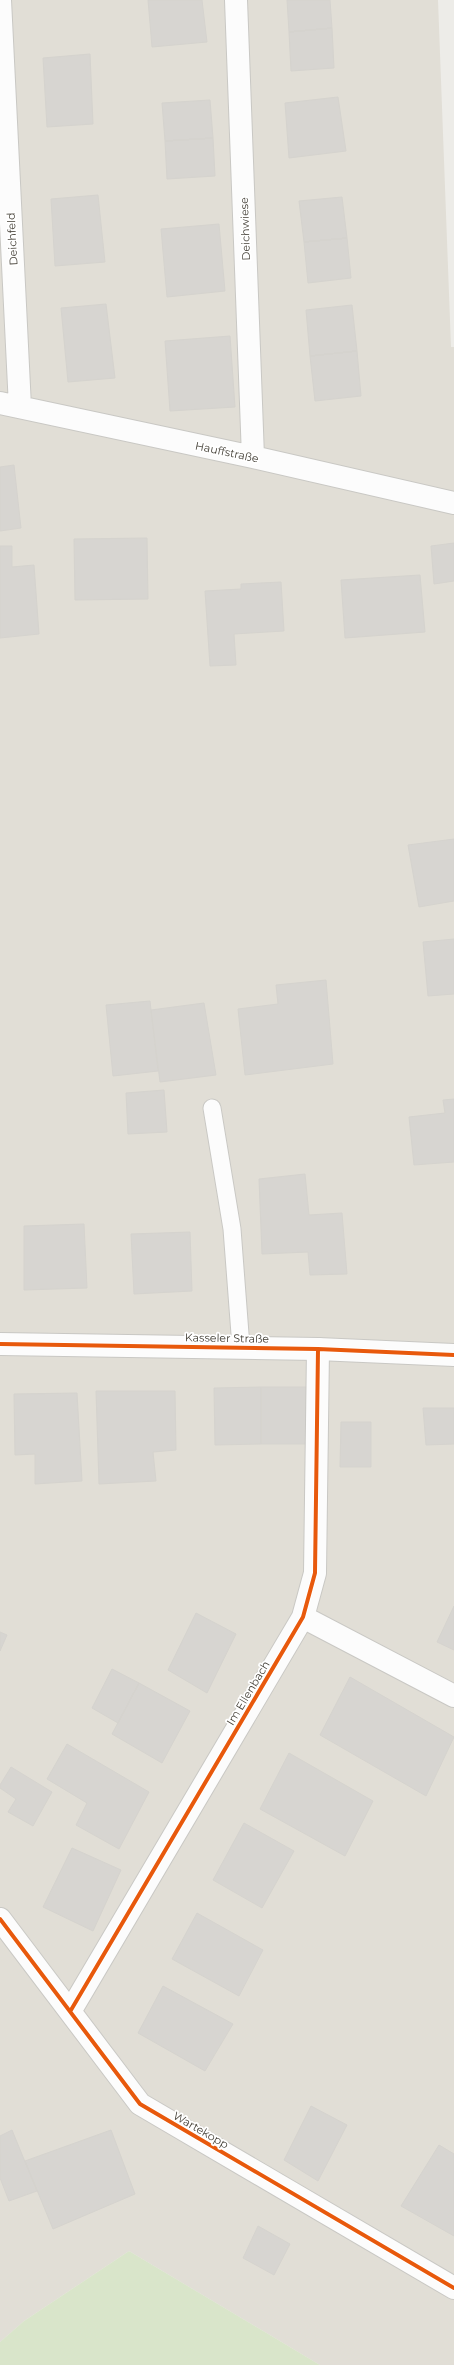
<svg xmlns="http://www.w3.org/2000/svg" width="454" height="2365" font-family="Montserrat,sans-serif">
	<rect width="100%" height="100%" fill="#edece8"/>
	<!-- residential -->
	<path fill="#e1ded6" d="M 0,0 L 438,0 L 451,347 L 454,347 L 454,2365 L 320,2365 L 129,2251 L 24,2321 L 0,2342 Z"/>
	<!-- green -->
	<path fill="#d9e5ca" d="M 129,2251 L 320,2365 L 0,2365 L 0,2342 L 24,2321 Z"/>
	<!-- building -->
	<path fill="#d7d5d1" stroke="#d5d3ce" d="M 148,0 L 202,0 L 207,42 L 152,47 Z
		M 287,0 L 330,0 L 332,28 L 289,32 Z
		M 332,28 L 334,68 L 291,71 L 289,32 Z
		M 90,54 L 93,124 L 47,127 L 43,58 Z
		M 338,97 L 346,151 L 289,158 L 285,103 Z
		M 210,100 L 213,138 L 165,141 L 162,103 Z
		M 213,138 L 215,176 L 167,179 L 165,141 Z
		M 98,195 L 105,262 L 55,266 L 51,199 Z
		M 342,197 L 347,238 L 304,242 L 299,201 Z
		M 219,224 L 225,291 L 167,297 L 161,229 Z
		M 347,238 L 351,278 L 308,283 L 304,242 Z
		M 106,304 L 115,378 L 68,382 L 61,308 Z
		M 352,305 L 357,351 L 310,356 L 306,310 Z
		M 230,336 L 235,407 L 170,411 L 165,341 Z
		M 357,351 L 361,396 L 315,401 L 310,356 Z
		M 14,465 L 21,528 L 0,531 L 0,467 Z
		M 147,538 L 148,599 L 75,600 L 74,539 Z
		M 454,543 L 454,581 L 434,584 L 431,546 Z
		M 0,546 L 12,546 L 12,567 L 34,565 L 39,634 L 0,638 Z
		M 420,575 L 425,632 L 345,638 L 341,580 Z
		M 281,582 L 284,631 L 234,634 L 236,665 L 210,666 L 205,591 L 241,589 L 241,584 Z
		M 454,839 L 454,901 L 419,907 L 408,845 Z
		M 454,939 L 454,994 L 428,996 L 423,942 Z
		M 326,980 L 333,1064 L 245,1075 L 238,1009 L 278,1004 L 276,985 Z
		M 150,1001 L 158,1071 L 113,1076 L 106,1005 Z
		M 204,1003 L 216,1075 L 160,1082 L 151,1010 Z
		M 164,1090 L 167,1132 L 128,1134 L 126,1093 Z
		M 454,1099 L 454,1162 L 414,1165 L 409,1117 L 445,1113 L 443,1100 Z
		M 305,1174 L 309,1215 L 342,1213 L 347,1274 L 310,1275 L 308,1252 L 262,1254 L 259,1179 Z
		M 84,1224 L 87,1288 L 24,1290 L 24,1226 Z
		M 190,1232 L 192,1291 L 134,1294 L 131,1234 Z
		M 261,1387 L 261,1444 L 215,1445 L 214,1388 Z
		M 261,1387 L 307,1387 L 308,1444 L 261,1444 Z
		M 96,1391 L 175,1391 L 176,1450 L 153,1452 L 156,1481 L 99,1484 Z
		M 77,1393 L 82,1481 L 35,1484 L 35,1454 L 15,1455 L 14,1394 Z
		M 423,1408 L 454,1408 L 454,1444 L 426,1445 Z
		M 341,1422 L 371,1422 L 371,1467 L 340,1467 Z
		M 454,1606 L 454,1650 L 437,1642 Z
		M 196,1613 L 236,1634 L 207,1693 L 168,1670 Z
		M 0,1632 L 7,1635 L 0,1651 Z
		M 112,1669 L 139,1683 L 118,1723 L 92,1708 Z
		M 350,1677 L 454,1737 L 426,1796 L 320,1735 Z
		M 139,1683 L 190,1711 L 162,1763 L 112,1734 Z
		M 67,1744 L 149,1792 L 119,1849 L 76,1825 L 87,1803 L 47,1779 Z
		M 289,1753 L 373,1801 L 345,1856 L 260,1809 Z
		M 11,1767 L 52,1792 L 33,1826 L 8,1812 L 16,1799 L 0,1788 L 0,1785 Z
		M 244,1823 L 294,1851 L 262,1908 L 213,1880 Z
		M 72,1848 L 121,1870 L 93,1931 L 43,1907 Z
		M 197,1913 L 263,1950 L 239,1996 L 172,1959 Z
		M 163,1986 L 233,2024 L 205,2071 L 138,2033 Z
		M 311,2106 L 347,2125 L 318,2181 L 284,2160 Z
		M 12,2130 L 37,2191 L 9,2201 L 0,2178 L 0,2136 Z
		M 111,2130 L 135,2194 L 53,2229 L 25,2161 Z
		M 439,2145 L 454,2154 L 454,2236 L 401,2206 Z
		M 258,2226 L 290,2244 L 274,2275 L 243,2258 Z"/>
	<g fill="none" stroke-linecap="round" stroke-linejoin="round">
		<!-- service casing -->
		<g stroke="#c9c8c4" stroke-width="19">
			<path id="service" d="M 212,1108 L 232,1229 L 241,1347"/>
		</g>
		<!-- minor casing -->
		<g stroke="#c9c8c4" stroke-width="24">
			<path id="minor" d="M 0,0 L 20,407
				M 236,0 L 253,457
				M 0,403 L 253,457 L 454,503
				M 303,1617 L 454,1696
				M 0,1919 L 140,2104 L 454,2288
				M 71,2010 L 303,1617 L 315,1573 L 318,1349"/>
		</g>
		<!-- tertiary casing -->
		<g stroke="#c9c8c4" stroke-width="24">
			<path id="tertiary" d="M 0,1344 L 318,1349 L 454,1355"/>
		</g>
		<!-- service -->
		<use href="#service" stroke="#fcfcfc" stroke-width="17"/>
		<!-- minor -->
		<use href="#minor" stroke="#fcfcfc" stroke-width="22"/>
		<!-- tertiary -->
		<use href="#tertiary" stroke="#fcfcfc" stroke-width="22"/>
		<!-- cycleway casing -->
		<g stroke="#fff" stroke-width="6">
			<path id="cycleway" d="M 0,1344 L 318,1349 L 454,1355
				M 0,1919 L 140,2104 L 454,2288
				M 71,2010 L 303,1617 L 315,1573 L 318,1349"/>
		</g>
		<!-- cycleway -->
		<use href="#cycleway" stroke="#e8590c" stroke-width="4"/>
	</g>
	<g text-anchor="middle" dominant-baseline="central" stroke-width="3.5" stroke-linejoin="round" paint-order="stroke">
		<!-- street labels -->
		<g font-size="11" fill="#423e35" stroke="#fff">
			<text transform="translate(245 229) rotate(-92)">Deichwiese</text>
			<text transform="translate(12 239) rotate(-93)">Deichfeld</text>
			<text transform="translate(227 452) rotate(12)">Hauffstraße</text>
			<text transform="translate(227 1338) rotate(1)">Kasseler Straße</text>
			<text transform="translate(248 1693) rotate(-59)">Im Ellenbach</text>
			<text transform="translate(201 2130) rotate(30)">Wartekopp</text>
		</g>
	</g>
</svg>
